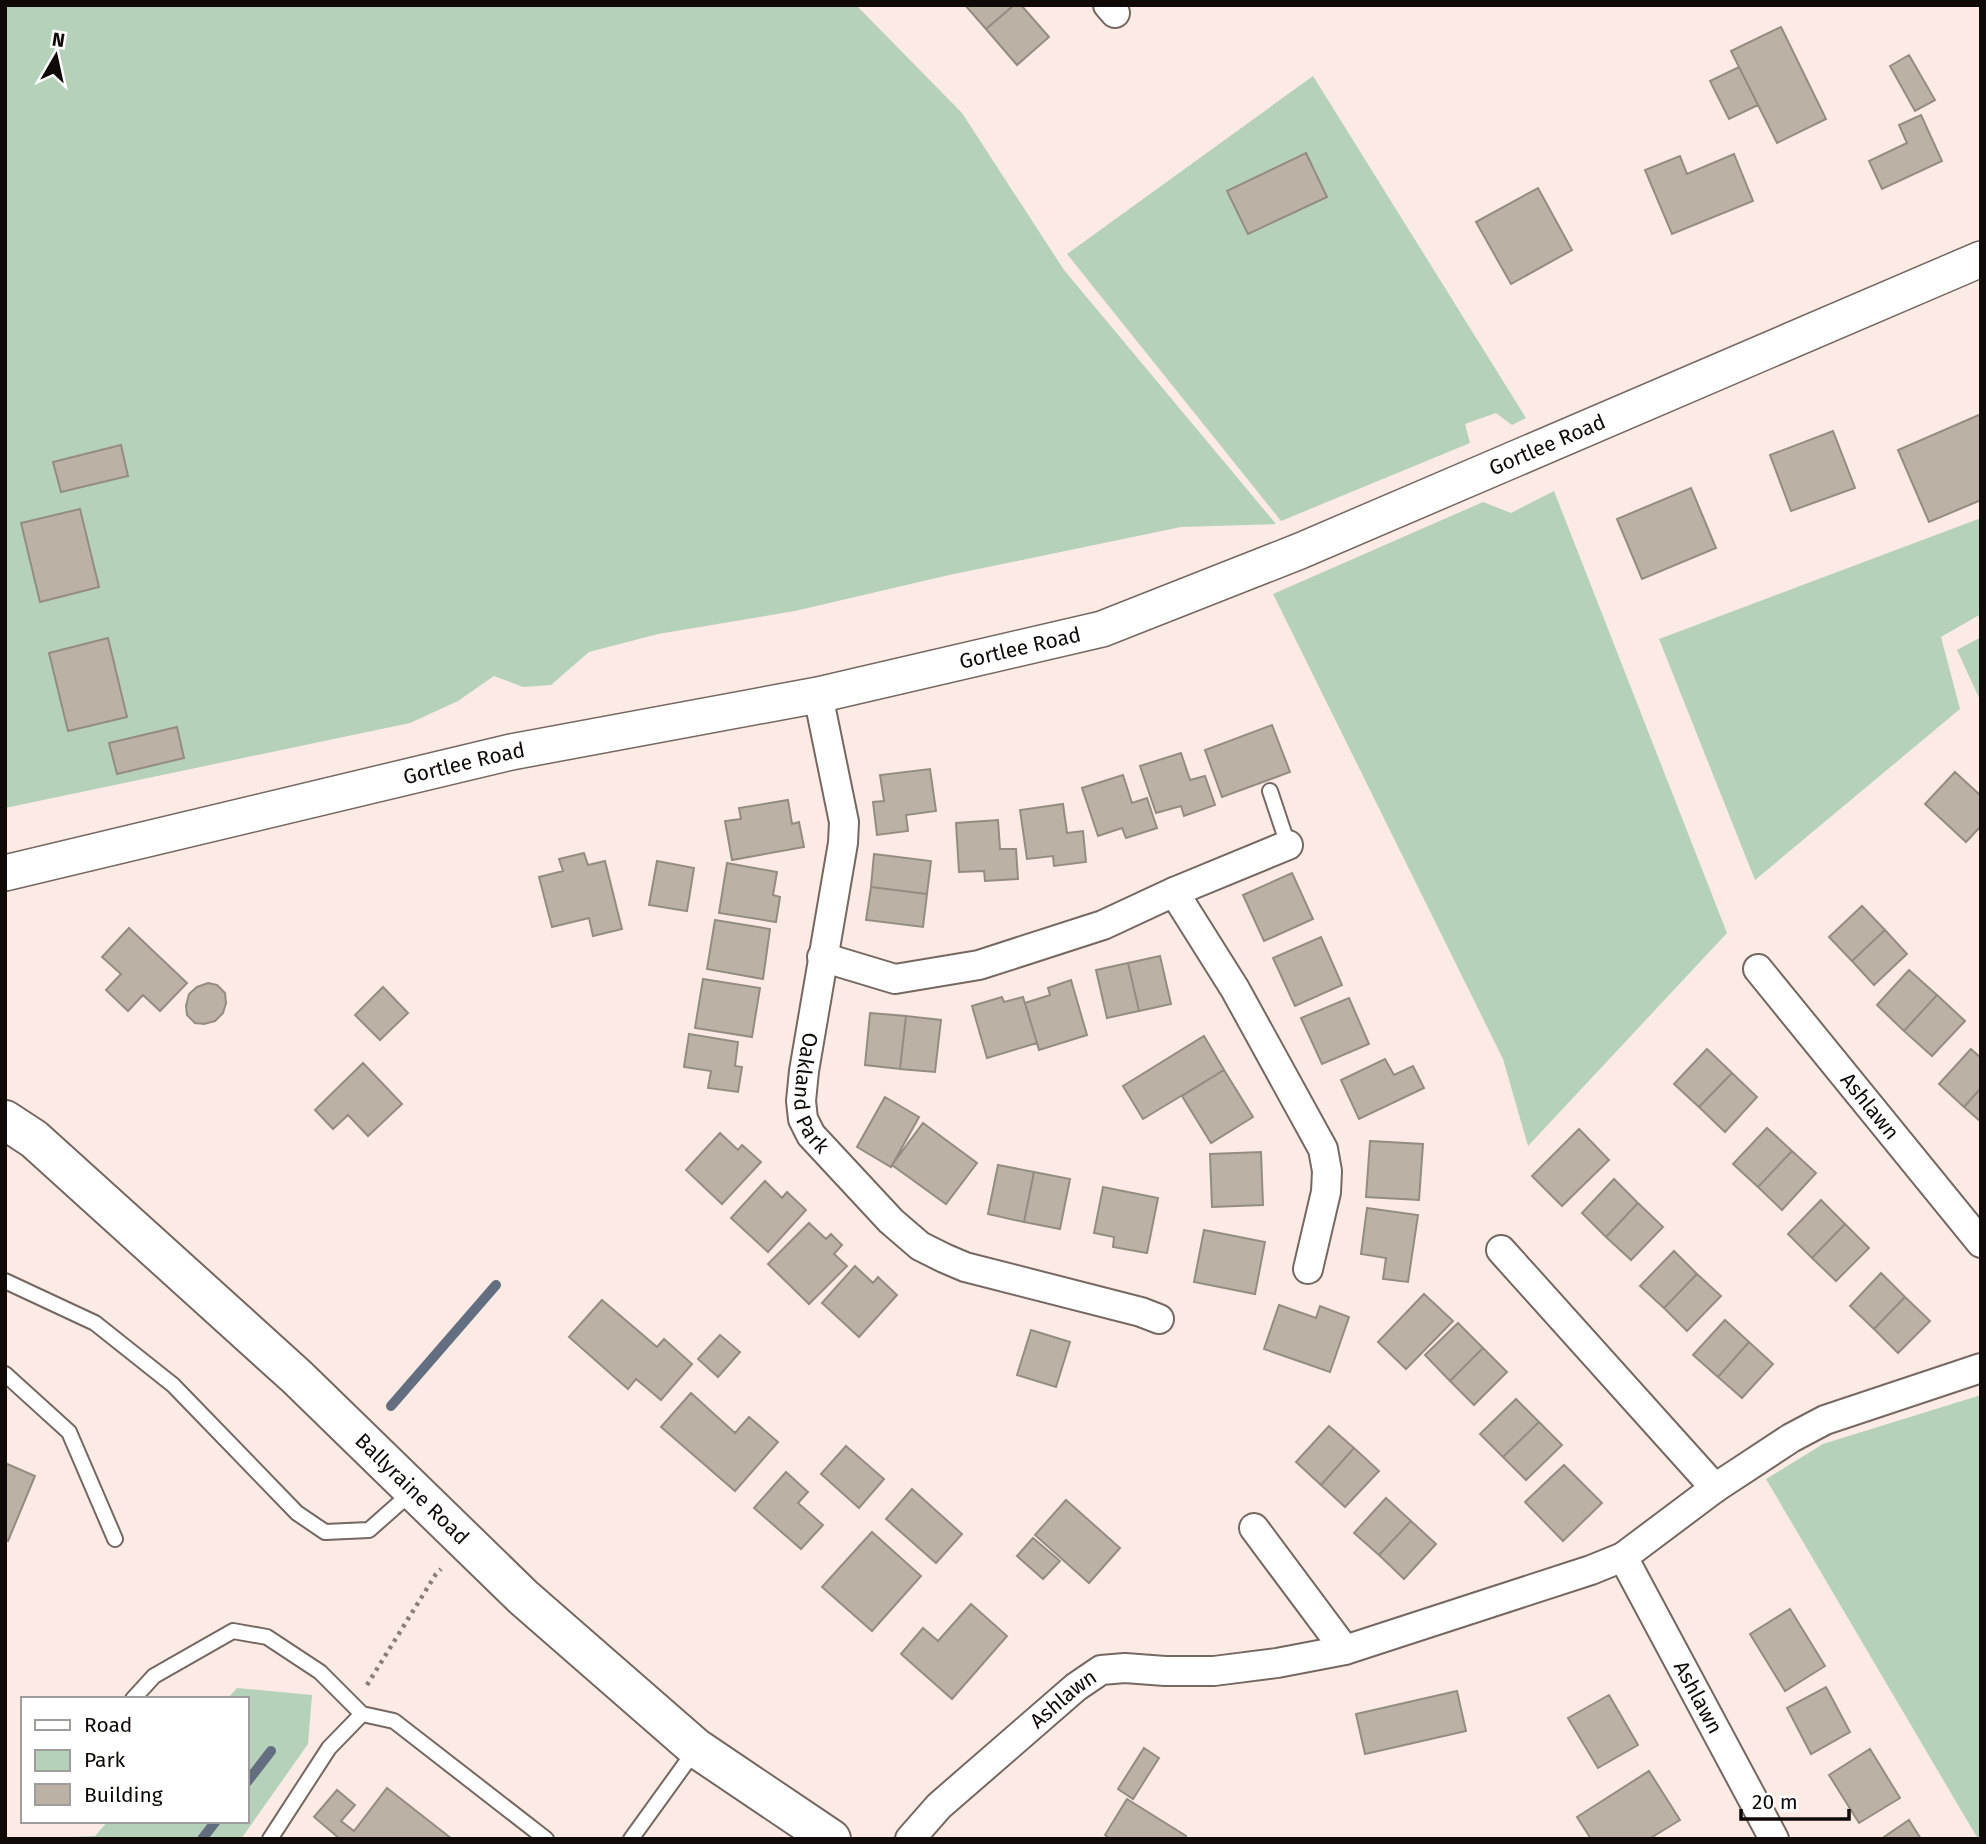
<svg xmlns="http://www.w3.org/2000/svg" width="1986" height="1844" font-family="'Fira Sans',sans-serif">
	<rect width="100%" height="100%" fill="#fbebe4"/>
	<!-- green -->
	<path fill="#b5d1b9" d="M 5,5 L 856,5 L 962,113 L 1064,270 L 1276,524 L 1181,527 L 949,575 L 795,611 L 658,634 L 589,652 L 551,685 L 523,687 L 494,676 L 458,701 L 410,723 L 5,808 Z
		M 1313,76 L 1526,418 L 1512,425 L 1496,413 L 1465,424 L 1470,443 L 1281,521 L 1067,254 Z
		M 1554,491 L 1727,933 L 1528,1146 L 1503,1059 L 1273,594 L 1483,502 L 1511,513 Z
		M 1981,518 L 1981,614 L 1941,637 L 1960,709 L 1755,880 L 1659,639 Z
		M 1981,637 L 1981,702 L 1957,650 Z
		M 1981,1395 L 1981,1839 L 1978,1839 L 1766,1479 L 1823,1444 Z
		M 237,1688 L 312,1695 L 308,1744 L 241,1839 L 24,1839 L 95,1836 L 108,1821 L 247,1821 L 247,1699 L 227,1699 Z"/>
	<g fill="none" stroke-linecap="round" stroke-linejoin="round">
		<!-- stream -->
		<path stroke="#636f81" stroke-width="10" d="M 391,1406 L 496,1285
			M 247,1782 L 271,1751
			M 202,1839 L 216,1821"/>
	</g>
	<!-- building -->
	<path fill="#bbb2a5" stroke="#958c81" stroke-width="2" d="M 965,5 L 1014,5 L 986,29 Z
		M 1014,5 L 1021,5 L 1049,37 L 1017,65 L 986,29 Z
		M 1781,27 L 1826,119 L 1777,143 L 1731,51 Z
		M 1909,55 L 1935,100 L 1915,111 L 1890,66 Z
		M 1739,67 L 1758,105 L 1729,119 L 1710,81 Z
		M 1921,115 L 1942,161 L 1882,189 L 1869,161 L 1907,143 L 1899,125 Z
		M 1306,153 L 1327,197 L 1248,234 L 1227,191 Z
		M 1734,154 L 1753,201 L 1672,234 L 1645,170 L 1680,156 L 1687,174 Z
		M 1538,188 L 1572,250 L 1511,284 L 1476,222 Z
		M 1981,414 L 1981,500 L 1929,522 L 1898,450 Z
		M 1833,431 L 1855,488 L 1791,511 L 1770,455 Z
		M 121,445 L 128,476 L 61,492 L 53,462 Z
		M 1691,488 L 1716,548 L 1642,579 L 1617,519 Z
		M 80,509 L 99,587 L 40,602 L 21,523 Z
		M 108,638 L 127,717 L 68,731 L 49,653 Z
		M 1272,725 L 1290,772 L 1222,797 L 1205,750 Z
		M 177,727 L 184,758 L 117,774 L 109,743 Z
		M 1181,753 L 1190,780 L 1205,776 L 1215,805 L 1184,816 L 1181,806 L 1156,813 L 1140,766 Z
		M 930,769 L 936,811 L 906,815 L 908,831 L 877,835 L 873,802 L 884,801 L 880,775 Z
		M 1955,772 L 1981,796 L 1981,826 L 1966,842 L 1925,804 Z
		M 1123,775 L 1132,803 L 1147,798 L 1157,828 L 1126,838 L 1122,828 L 1098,836 L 1082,788 Z
		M 788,800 L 792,824 L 799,822 L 804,847 L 732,860 L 725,821 L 741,819 L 739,808 Z
		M 1063,804 L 1067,833 L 1083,831 L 1086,862 L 1054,866 L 1053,856 L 1027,859 L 1020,810 Z
		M 998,820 L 1000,849 L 1016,849 L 1018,879 L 985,881 L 984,871 L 959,872 L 956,823 Z
		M 584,853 L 588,865 L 605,861 L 622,929 L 593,936 L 589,918 L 552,927 L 539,877 L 563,871 L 559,859 Z
		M 874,854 L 931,861 L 927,894 L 871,887 Z
		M 657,861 L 694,868 L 687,911 L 649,905 Z
		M 727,863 L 777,872 L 773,895 L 780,897 L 776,922 L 719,913 Z
		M 1292,873 L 1313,919 L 1264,941 L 1243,895 Z
		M 871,887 L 927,894 L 923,927 L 866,920 Z
		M 1862,906 L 1885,930 L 1852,961 L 1829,937 Z
		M 715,920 L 770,929 L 763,979 L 707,969 Z
		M 129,928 L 187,983 L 160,1011 L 143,995 L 128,1011 L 106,990 L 121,974 L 102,957 Z
		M 1885,930 L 1907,954 L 1874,985 L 1852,961 Z
		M 1321,937 L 1342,985 L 1295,1006 L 1273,958 Z
		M 1160,956 L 1171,1004 L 1139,1011 L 1128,963 Z
		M 1128,963 L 1139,1011 L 1107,1018 L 1096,970 Z
		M 1909,970 L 1937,995 L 1904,1031 L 1877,1005 Z
		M 703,979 L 760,988 L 752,1037 L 695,1028 Z
		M 1071,980 L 1087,1035 L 1039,1050 L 1025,1003 L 1050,995 L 1048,988 Z
		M 208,983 L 217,985 L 225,993 L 226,1003 L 223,1013 L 215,1021 L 204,1024 L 195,1023 L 187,1015 L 186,1006 L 189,994 L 197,987 Z
		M 383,987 L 408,1013 L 380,1040 L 355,1015 Z
		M 1937,995 L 1965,1021 L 1932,1056 L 1904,1031 Z
		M 1002,997 L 1004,1002 L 1023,997 L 1037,1043 L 987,1058 L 972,1006 Z
		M 1349,998 L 1369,1044 L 1322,1064 L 1301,1018 Z
		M 870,1013 L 906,1016 L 900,1069 L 865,1065 Z
		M 906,1016 L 941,1020 L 935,1072 L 900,1069 Z
		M 689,1034 L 738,1042 L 735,1066 L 742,1067 L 738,1092 L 708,1088 L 711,1071 L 684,1067 Z
		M 1204,1036 L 1224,1070 L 1143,1119 L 1123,1086 Z
		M 1707,1049 L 1732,1073 L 1699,1107 L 1674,1084 Z
		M 1971,1049 L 1981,1058 L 1981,1088 L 1964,1107 L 1939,1084 Z
		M 1385,1059 L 1394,1075 L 1413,1066 L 1424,1088 L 1359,1119 L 1341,1080 Z
		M 363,1063 L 402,1104 L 368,1136 L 348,1115 L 333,1129 L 315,1110 Z
		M 1224,1070 L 1253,1117 L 1211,1143 L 1182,1096 Z
		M 1732,1073 L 1757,1097 L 1725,1132 L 1699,1107 Z
		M 1981,1088 L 1981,1122 L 1964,1107 Z
		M 885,1097 L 919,1117 L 891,1167 L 857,1147 Z
		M 923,1123 L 977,1163 L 946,1204 L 892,1165 Z
		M 1767,1128 L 1792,1151 L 1758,1187 L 1733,1164 Z
		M 1579,1129 L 1609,1160 L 1562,1206 L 1532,1176 Z
		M 720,1133 L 738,1150 L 742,1145 L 761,1162 L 722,1204 L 686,1170 Z
		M 1370,1141 L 1423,1144 L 1419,1200 L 1366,1197 Z
		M 1792,1151 L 1816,1173 L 1782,1210 L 1758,1187 Z
		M 1261,1152 L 1263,1205 L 1212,1207 L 1210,1154 Z
		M 998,1165 L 1034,1172 L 1024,1222 L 988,1214 Z
		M 1034,1172 L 1070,1179 L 1060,1229 L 1024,1222 Z
		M 1614,1179 L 1638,1203 L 1606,1237 L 1582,1213 Z
		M 765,1181 L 782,1198 L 787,1192 L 806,1210 L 768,1252 L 731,1218 Z
		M 1103,1187 L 1158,1198 L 1147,1253 L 1113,1247 L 1114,1237 L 1094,1233 Z
		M 1821,1200 L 1845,1224 L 1812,1258 L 1788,1234 Z
		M 1638,1203 L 1663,1227 L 1631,1260 L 1606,1237 Z
		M 1367,1208 L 1418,1215 L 1408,1282 L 1383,1279 L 1386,1258 L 1361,1254 Z
		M 809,1223 L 826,1239 L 831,1234 L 842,1245 L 834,1254 L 847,1266 L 809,1304 L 768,1264 Z
		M 1845,1224 L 1869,1248 L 1836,1281 L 1812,1258 Z
		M 1204,1230 L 1265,1242 L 1255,1294 L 1194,1282 Z
		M 1674,1251 L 1697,1274 L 1664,1308 L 1640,1286 Z
		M 855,1266 L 873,1283 L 878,1277 L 897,1295 L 859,1337 L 822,1303 Z
		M 1881,1273 L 1905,1297 L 1874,1329 L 1850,1306 Z
		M 1697,1274 L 1721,1296 L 1687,1331 L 1664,1308 Z
		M 1424,1294 L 1453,1321 L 1406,1369 L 1378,1342 Z
		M 1905,1297 L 1930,1321 L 1898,1353 L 1874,1329 Z
		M 602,1300 L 657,1347 L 664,1339 L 692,1364 L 661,1400 L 636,1379 L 628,1389 L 569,1337 Z
		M 1279,1305 L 1316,1318 L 1320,1306 L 1349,1317 L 1330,1372 L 1264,1349 Z
		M 1725,1320 L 1749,1342 L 1718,1377 L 1693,1355 Z
		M 1458,1323 L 1483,1348 L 1450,1381 L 1425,1355 Z
		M 1031,1330 L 1070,1342 L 1056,1387 L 1017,1375 Z
		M 720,1335 L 740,1352 L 718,1377 L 698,1359 Z
		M 1749,1342 L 1773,1364 L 1742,1398 L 1718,1377 Z
		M 1483,1348 L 1507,1372 L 1474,1405 L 1450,1381 Z
		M 691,1393 L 735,1433 L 749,1417 L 778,1442 L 735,1491 L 661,1427 Z
		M 1516,1399 L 1539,1422 L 1503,1457 L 1480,1434 Z
		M 1539,1422 L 1562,1445 L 1526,1480 L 1503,1457 Z
		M 1329,1426 L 1354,1448 L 1321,1485 L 1296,1462 Z
		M 846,1446 L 884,1479 L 859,1508 L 821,1474 Z
		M 1354,1448 L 1379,1471 L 1345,1507 L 1321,1485 Z
		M 5,1463 L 35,1476 L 8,1541 L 5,1540 Z
		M 1564,1465 L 1602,1503 L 1563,1541 L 1525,1502 Z
		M 786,1472 L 808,1492 L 798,1503 L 823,1525 L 801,1549 L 754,1508 Z
		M 912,1489 L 962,1534 L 936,1563 L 886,1519 Z
		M 1386,1498 L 1411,1521 L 1379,1555 L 1354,1533 Z
		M 1066,1500 L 1120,1548 L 1089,1583 L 1035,1535 Z
		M 1411,1521 L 1436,1544 L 1404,1579 L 1379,1555 Z
		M 872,1532 L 921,1576 L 872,1631 L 822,1587 Z
		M 1033,1538 L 1060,1561 L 1043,1579 L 1017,1556 Z
		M 971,1604 L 1007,1636 L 952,1699 L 901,1654 L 923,1628 L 938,1641 Z
		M 1790,1609 L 1825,1666 L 1785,1691 L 1750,1634 Z
		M 1826,1687 L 1850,1732 L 1811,1754 L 1787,1708 Z
		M 1457,1691 L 1466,1731 L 1365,1754 L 1356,1714 Z
		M 1609,1695 L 1638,1745 L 1598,1768 L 1568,1718 Z
		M 1144,1748 L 1159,1758 L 1133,1799 L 1118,1789 Z
		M 1870,1749 L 1900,1798 L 1859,1823 L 1829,1775 Z
		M 1649,1771 L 1680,1820 L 1649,1839 L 1591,1839 L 1577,1817 Z
		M 387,1788 L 452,1839 L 340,1839 L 314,1817 L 337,1790 L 355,1805 L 341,1821 L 354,1831 Z
		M 1127,1799 L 1186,1836 L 1185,1839 L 1110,1839 L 1105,1835 Z
		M 1909,1820 L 1921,1839 L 1881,1839 Z"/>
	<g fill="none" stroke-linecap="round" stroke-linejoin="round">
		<!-- service casing -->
		<g stroke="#756761" stroke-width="18">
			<path id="service" d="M 1270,791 L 1288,845
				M 5,1281 L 95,1323 L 173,1385 L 297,1513 L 325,1532 L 369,1530 L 413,1491
				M 5,1374 L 69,1432 L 115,1539
				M 133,1699 L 154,1676 L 233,1631 L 267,1637 L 320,1672 L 362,1714
				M 270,1839 L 329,1748 L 362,1714 L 394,1721 L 546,1839
				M 631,1839 L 696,1749"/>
		</g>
		<!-- minor casing -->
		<g stroke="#756761" stroke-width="32">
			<g id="minor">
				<path d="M 1108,5 L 1115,13"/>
				<path id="s1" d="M 818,695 L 844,822 L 843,843 L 804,1071 L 801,1101 L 803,1119 L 811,1135 L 891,1221 L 920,1246 L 944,1258 L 965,1267 L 1141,1312 L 1159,1319"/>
				<path d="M 1174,892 L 1235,989 L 1323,1149 L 1327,1171 L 1326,1192 L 1308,1269"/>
				<path d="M 822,957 L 895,979 L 979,965 L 1103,925 L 1174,892 L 1288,845"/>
				<path id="s2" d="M 1758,969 L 1981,1243"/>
				<path d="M 1501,1250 L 1715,1488"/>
				<path d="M 1254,1528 L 1345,1650"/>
				<path id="s3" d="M 1623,1557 L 1774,1839"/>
				<path id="s4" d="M 910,1839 L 939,1806 L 1076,1687 L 1101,1670 L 1125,1668 L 1165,1671 L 1214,1671 L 1277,1663 L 1345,1650 L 1591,1570 L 1623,1557 L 1715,1488 L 1791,1438 L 1825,1420 L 1981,1368"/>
			</g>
		</g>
		<!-- tertiary casing -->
		<g stroke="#756761" stroke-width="38">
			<g id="tertiary">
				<path id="s5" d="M 5,873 L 511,752 L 818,695 L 1102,629 L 1300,551 L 1981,259"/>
			</g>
		</g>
		<!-- secondary casing -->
		<g stroke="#756761" stroke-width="42">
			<g id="secondary">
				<path id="s6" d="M 5,1120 L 34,1139 L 297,1377 L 523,1597 L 696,1748 L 831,1839"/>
			</g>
		</g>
		<!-- path -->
		<path stroke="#897e7a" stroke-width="4.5" stroke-dasharray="3.5 5" stroke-linecap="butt" d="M 367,1685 L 436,1574 L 441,1569"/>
		<!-- service -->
		<use href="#service" stroke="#fff" stroke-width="14"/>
		<!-- minor -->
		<use href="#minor" stroke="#fff" stroke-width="28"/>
		<!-- tertiary -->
		<use href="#tertiary" stroke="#fff" stroke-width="35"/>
		<!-- secondary -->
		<use href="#secondary" stroke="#fff" stroke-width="38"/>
	</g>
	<g text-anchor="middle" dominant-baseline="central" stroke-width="6" stroke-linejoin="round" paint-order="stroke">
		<!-- street labels -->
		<g font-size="21" fill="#0f0a08" stroke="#fff">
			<text stroke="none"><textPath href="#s5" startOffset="1606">Gortlee Road</textPath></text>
			<text stroke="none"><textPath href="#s5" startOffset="1040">Gortlee Road</textPath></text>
			<text stroke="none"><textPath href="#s5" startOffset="472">Gortlee Road</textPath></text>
			<text stroke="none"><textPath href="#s1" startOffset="406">Oakland Park</textPath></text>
			<text stroke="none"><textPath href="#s2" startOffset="177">Ashlawn</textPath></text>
			<text stroke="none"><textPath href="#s6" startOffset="550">Ballyraine Road</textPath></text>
			<text stroke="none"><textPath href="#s3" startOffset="159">Ashlawn</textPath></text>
			<text stroke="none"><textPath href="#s4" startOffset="208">Ashlawn</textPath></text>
		</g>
	</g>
	<!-- border -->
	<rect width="1986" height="1844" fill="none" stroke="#0f0a08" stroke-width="14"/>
	<!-- legend -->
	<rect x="21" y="1697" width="228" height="126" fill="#ffffff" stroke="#9f9d9c" stroke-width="2"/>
	<rect x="35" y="1720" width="35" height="10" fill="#ffffff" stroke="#9f9d9c" stroke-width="2"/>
	<text x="84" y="1732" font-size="21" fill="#0f0a08">Road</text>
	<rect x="35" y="1750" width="35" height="21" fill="#b5d1b9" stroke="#9f9d9c" stroke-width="2"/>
	<text x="84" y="1767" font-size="21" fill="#0f0a08">Park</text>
	<rect x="35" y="1784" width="35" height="21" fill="#bbb2a5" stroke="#9f9d9c" stroke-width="2"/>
	<text x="84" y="1802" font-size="21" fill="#0f0a08">Building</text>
	<!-- north arrow -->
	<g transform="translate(56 56) rotate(9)" stroke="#ffffff" stroke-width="5" paint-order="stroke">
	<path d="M0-5L12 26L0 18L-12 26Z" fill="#0f0a08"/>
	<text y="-10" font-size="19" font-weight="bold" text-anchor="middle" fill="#0f0a08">N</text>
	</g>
	<!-- scale -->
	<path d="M1741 1809v10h108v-10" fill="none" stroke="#0f0a08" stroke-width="3.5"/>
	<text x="1752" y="1809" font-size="21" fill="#0f0a08" stroke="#ffffff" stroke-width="5" paint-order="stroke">20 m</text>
</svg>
